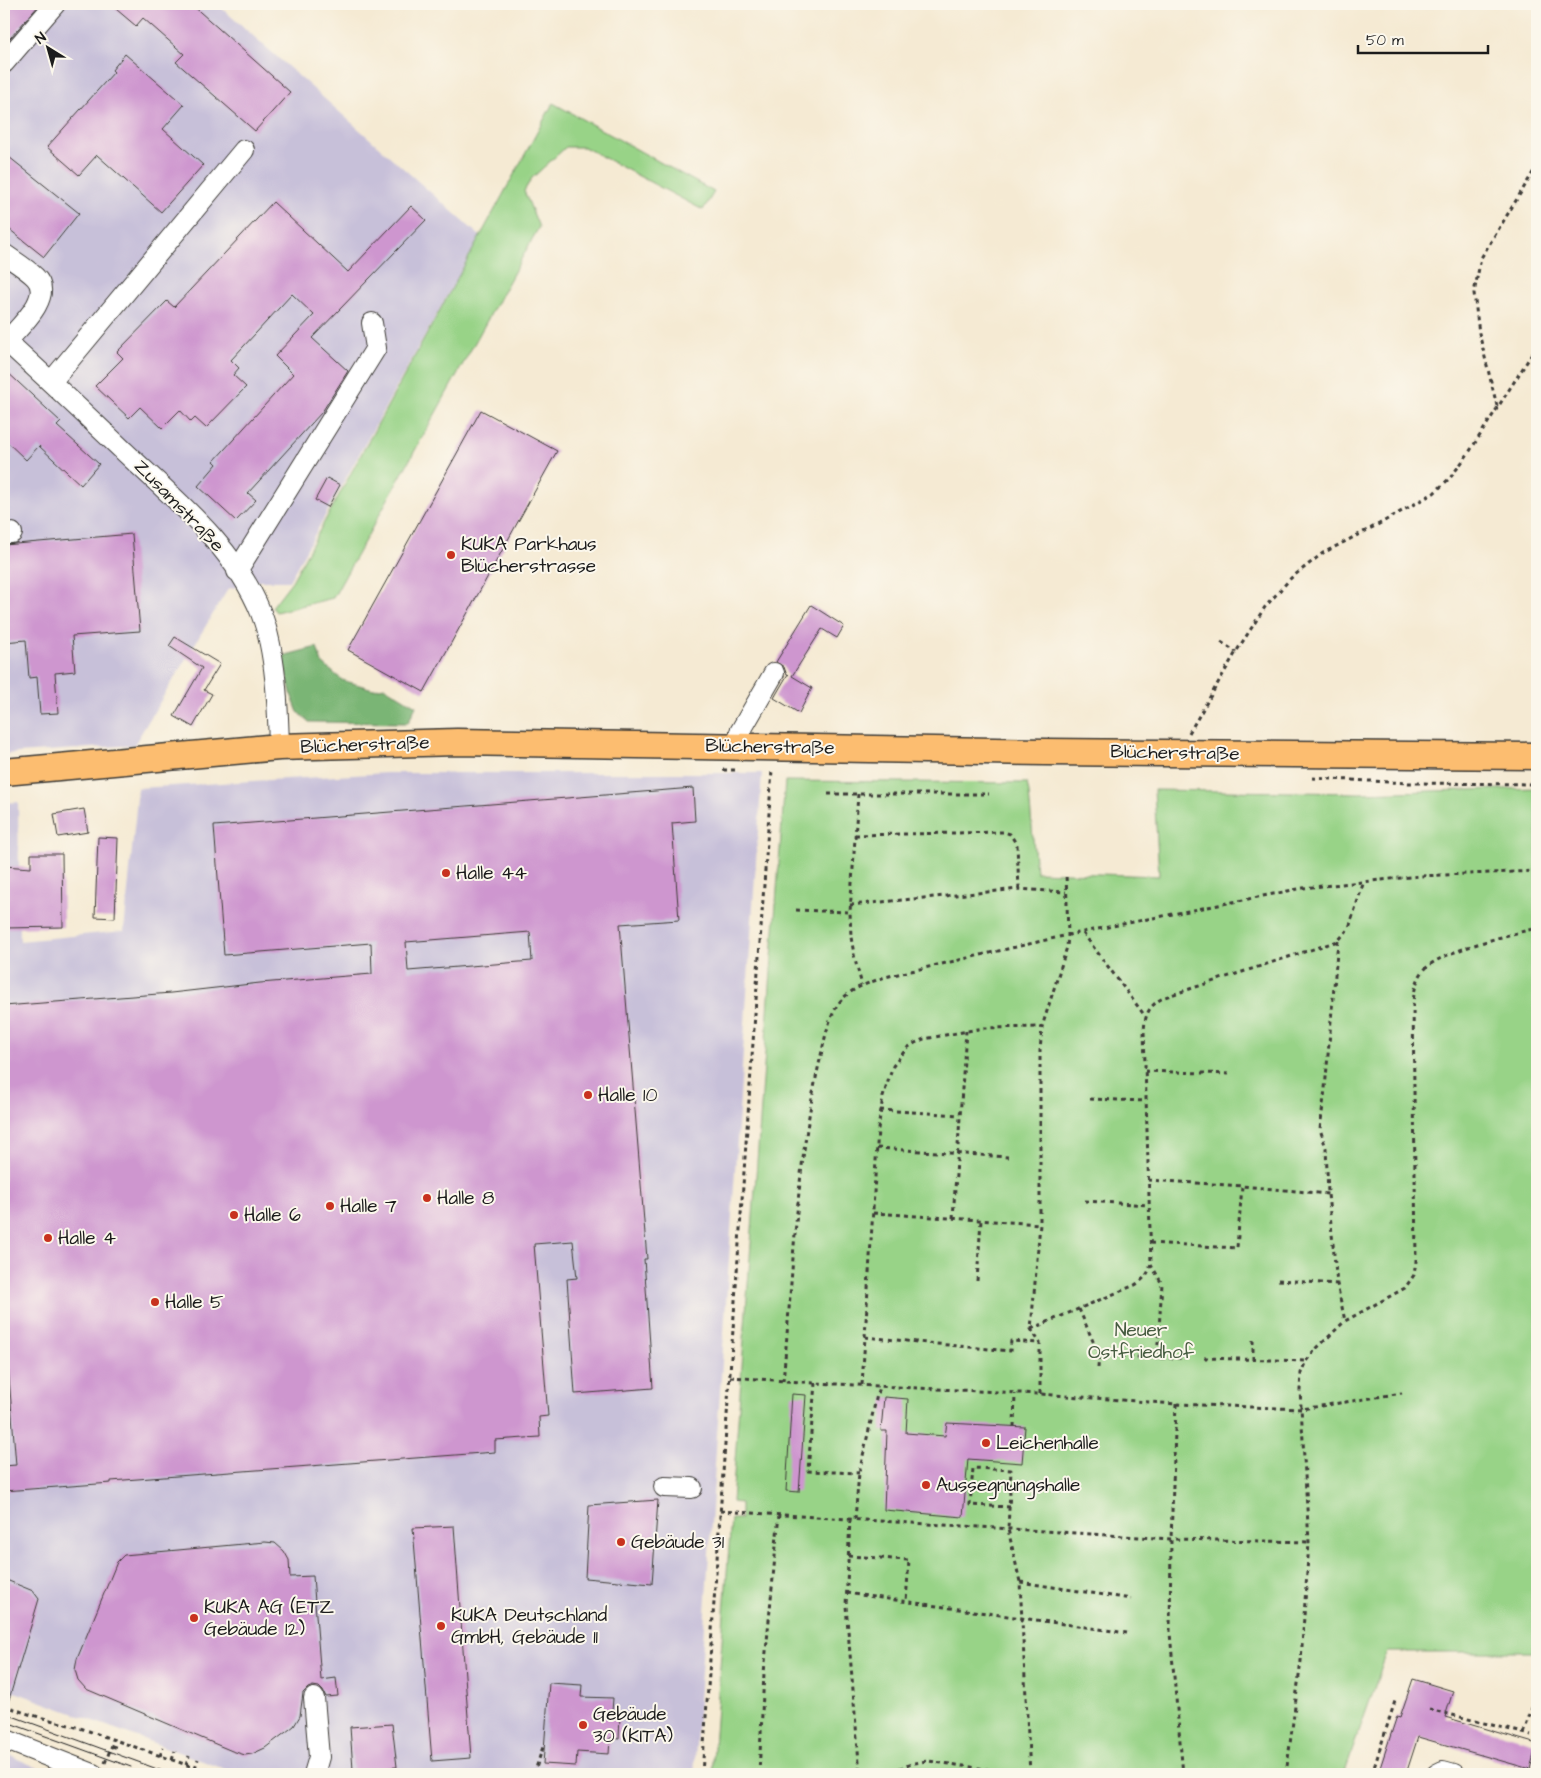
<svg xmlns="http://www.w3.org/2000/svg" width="1541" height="1778" font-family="'Architects Daughter',sans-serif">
	<rect width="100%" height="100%" fill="#fbf7ec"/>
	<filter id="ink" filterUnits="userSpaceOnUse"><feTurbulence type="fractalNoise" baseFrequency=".02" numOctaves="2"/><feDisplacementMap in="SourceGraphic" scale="10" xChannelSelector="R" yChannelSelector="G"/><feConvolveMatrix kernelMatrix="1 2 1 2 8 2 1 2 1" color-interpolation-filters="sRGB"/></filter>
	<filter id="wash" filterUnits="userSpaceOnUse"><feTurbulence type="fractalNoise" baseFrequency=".0096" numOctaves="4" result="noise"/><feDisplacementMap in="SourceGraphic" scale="20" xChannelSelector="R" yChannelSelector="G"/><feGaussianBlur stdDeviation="1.12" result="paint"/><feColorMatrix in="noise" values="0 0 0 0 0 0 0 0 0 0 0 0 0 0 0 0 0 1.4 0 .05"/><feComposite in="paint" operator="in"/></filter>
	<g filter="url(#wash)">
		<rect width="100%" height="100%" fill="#f5ead3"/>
		<!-- industrial -->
		<path fill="#c7c0d9" d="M 4,4 L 217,4 L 480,236 L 289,581 L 260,581 L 228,589 L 134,745 L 4,754 Z
			M 387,773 L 762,773 L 694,1774 L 238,1774 L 15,1692 L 13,1692 L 9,1705 L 4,1703 L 4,803 L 18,802 L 20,941 L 124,931 L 138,788 Z
			M 4,1753 L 52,1774 L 4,1774 Z"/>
		<!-- green -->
		<path fill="#98d387" stroke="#5a7852" d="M 553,103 L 714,192 L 703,210 L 584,147 L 566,147 L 532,178 L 524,191 L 539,227 L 333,598 L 276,612 L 272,607 L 292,581 Z
			M 785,781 L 1027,783 L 1029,793 L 1036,872 L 1159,876 L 1154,790 L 1360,793 L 1537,788 L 1537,1652 L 1387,1652 L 1344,1774 L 712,1774 L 731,1519 L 741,1519 L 741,1503 L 732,1502 Z"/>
		<!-- forest -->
		<path fill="#7ab574" stroke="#4b6848" d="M 317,647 L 322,663 L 342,680 L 373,689 L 385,687 L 416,706 L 408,723 L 309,722 L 298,712 L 292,697 L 282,656 Z"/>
		<g id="blocks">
			<!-- building -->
			<path fill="#ce96cf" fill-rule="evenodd" d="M 4,4 L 40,4 L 4,45 Z
				M 110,4 L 191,4 L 290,92 L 255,131 L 176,62 L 184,54 L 143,18 L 136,26 Z
				M 125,54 L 184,105 L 163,129 L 203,165 L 161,212 L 97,155 L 79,175 L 47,147 L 114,72 L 112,70 Z
				M 4,153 L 79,213 L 44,257 L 4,225 Z
				M 273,202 L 348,272 L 411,206 L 426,220 L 312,338 L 348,371 L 322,412 L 248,493 L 256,500 L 236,521 L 198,486 L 217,464 L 214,461 L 293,374 L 275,356 L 314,315 L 292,294 L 231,360 L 239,368 L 233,375 L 246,387 L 206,428 L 195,418 L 191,422 L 180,410 L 162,428 L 140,407 L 129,418 L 95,386 L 123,358 L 117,352 L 167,301 L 174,307 Z
				M 4,369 L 61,422 L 57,426 L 99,464 L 81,485 L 39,446 L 26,460 L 4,439 Z
				M 481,410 L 557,451 L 424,692 L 348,650 Z
				M 327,478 L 340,485 L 328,507 L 315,500 Z
				M 132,534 L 140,631 L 72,636 L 75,671 L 55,673 L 58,713 L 40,714 L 37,677 L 29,678 L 26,640 L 4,642 L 4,545 Z
				M 811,605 L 844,626 L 837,638 L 822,629 L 792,676 L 812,688 L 799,713 L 774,698 L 788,674 L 789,675 L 786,673 L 784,667 L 776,662 Z
				M 175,637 L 220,664 L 204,690 L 212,694 L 193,727 L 174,716 L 202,668 L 169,646 Z
				M 693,788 L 695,821 L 672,823 L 679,920 L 620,924 L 647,1259 L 644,1259 L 653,1388 L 575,1394 L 567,1279 L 577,1278 L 573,1241 L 534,1244 L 548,1416 L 539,1417 L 540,1437 L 495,1440 L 495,1452 L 111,1481 L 111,1483 L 4,1491 L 4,1466 L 16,1465 L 4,1315 L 4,1006 L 171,993 L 260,983 L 372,974 L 371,943 L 224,955 L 214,826 ZM 530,932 L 532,961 L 408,971 L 406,942 Z
				M 84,809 L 88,832 L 58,837 L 54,814 Z
				M 98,837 L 118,838 L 115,918 L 95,917 Z
				M 31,854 L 62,854 L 63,927 L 4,928 L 4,866 L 31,868 Z
				M 792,1394 L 806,1395 L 799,1492 L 786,1491 Z
				M 884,1397 L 908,1399 L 906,1433 L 945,1436 L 947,1423 L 1025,1427 L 1022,1463 L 968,1459 L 963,1517 L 884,1510 L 887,1431 L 881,1431 Z
				M 658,1500 L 652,1584 L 585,1578 L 589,1505 Z
				M 454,1526 L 471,1758 L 432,1761 L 413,1528 Z
				M 265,1542 L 275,1543 L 284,1551 L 289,1560 L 290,1577 L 313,1576 L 321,1680 L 336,1678 L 338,1696 L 326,1697 L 323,1691 L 319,1687 L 313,1686 L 308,1688 L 303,1693 L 300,1716 L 294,1726 L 265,1748 L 252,1754 L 245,1755 L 232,1751 L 86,1689 L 78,1680 L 75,1670 L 77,1659 L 117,1562 L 124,1555 Z
				M 4,1579 L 33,1591 L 39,1599 L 7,1706 L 4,1706 Z
				M 1413,1679 L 1453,1691 L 1445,1717 L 1537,1744 L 1530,1769 L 1418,1737 L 1406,1774 L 1378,1774 L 1397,1716 L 1400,1717 Z
				M 549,1683 L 582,1685 L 581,1697 L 613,1698 L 612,1712 L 620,1713 L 619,1739 L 610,1738 L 609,1754 L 577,1752 L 576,1766 L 543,1764 Z
				M 392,1724 L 397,1767 L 353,1770 L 350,1727 Z"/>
		</g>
	</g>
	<g filter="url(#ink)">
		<use href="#blocks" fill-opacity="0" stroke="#3d3b37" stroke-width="1"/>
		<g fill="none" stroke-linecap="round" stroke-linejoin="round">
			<!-- minor casing -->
			<g stroke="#3d3b37" stroke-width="22">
				<path id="minor" d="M 4,63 L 55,4
					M 4,254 C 14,261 26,268 35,277 C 55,296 19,327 6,342
					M 4,339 C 46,377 87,416 128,455 C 178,502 235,548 261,613 C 276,651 278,707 279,747
					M 51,382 L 244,150
					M 4,533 L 12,533
					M 237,571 L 376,348 L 372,323
					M 739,746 L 740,732 L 774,673
					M 664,1487 L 692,1488
					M 314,1698 L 319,1757 L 314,1774
					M 4,1739 L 93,1774
					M 1437,1774 L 1443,1771 L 1454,1774"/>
			</g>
			<!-- major casing -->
			<g stroke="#3d3b37" stroke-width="29">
				<path id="major" d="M 4,772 L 279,747 L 457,742 L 1046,752 L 1537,756"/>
			</g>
			<!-- path -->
			<path stroke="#3d3b37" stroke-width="3" stroke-dasharray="4 4" stroke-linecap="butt" d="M 1497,406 L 1479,333 L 1474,293 L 1481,258 L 1537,166
				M 1221,642 L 1236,652
				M 1189,733 L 1236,652 L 1265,607 L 1291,578 L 1323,553 L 1379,524 L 1434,493 L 1450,478 L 1468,454 L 1537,346
				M 723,770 L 737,770
				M 1312,778 L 1408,783 L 1537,784
				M 828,794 L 989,794
				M 858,794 L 850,912 L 851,937 L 855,960 L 862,985
				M 855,835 L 1004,832 L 1010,834 L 1017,845 L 1019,889
				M 850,905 L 1019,889 L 1066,892
				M 796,910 L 850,912
				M 1083,933 L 1145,1016
				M 1338,941 L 1325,1089 L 1320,1129 L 1326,1148 L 1328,1194 L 1337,1284 L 1345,1321
				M 1145,1071 L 1231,1074
				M 1090,1099 L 1146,1101
				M 880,1110 L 960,1115
				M 877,1148 L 1008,1157
				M 1148,1180 L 1242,1186 L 1328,1194
				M 1085,1201 L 1149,1205
				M 873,1213 L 1039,1224
				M 953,1218 L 966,1031
				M 1150,1243 L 1237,1248 L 1242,1186
				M 1151,1264 L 1162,1284 L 1157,1358
				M 1278,1280 L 1337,1284
				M 977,1281 L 981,1220
				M 1079,1309 L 1099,1355 L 1157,1358 L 1185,1358
				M 1031,1329 L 1135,1285 C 1144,1279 1149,1274 1151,1263 L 1144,1031 C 1145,1014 1149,1005 1165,997 L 1338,941 L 1349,928 L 1364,881
				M 865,1337 L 1010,1351 L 1011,1341 L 1039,1343
				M 1204,1358 L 1306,1361
				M 1253,1360 L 1253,1336
				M 1098,1368 L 1099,1355
				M 730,1377 L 815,1383 L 1040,1394 L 1176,1404 L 1302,1409 L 1402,1393
				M 783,1381 C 793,1275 796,1167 819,1064 C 824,1044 827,1020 839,1003 C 850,988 869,983 885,977 L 1068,935 L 1303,888 L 1420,876 L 1537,871
				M 815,1383 L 808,1471 L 859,1473
				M 862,1385 L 878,1129 L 883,1097 L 893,1066 L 907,1048 L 915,1043 L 924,1039 L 984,1028 L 1042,1027
				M 1040,1394 L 1040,1343 L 1031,1329 L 1040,1224 L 1040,1051 L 1042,1027 L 1067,947 L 1068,935 L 1066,873
				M 1176,1404 L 1171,1539 L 1170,1633 L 1183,1774
				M 1014,1427 L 1015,1394
				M 1010,1507 L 970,1505 L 973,1468 L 1011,1470 L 1008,1529 L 1020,1582 L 1030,1774
				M 720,1511 L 1171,1539 L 1309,1542
				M 850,1519 L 846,1606 L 860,1774
				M 855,1519 L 859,1473 L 879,1386
				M 848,1556 L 909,1560 L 906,1601
				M 1020,1582 L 1131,1599
				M 846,1593 L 1127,1633
				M 4,1705 L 25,1713 L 83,1729 L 213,1774
				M 1429,1709 L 1531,1735
				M 1524,1733 L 1536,1695 L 1537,1695
				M 1536,1737 L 1537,1737
				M 112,1746 L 118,1748
				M 160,1756 L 163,1747
				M 172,1760 L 175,1751
				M 105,1763 L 114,1740
				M 186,1765 L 189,1756
				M 195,1768 L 198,1759
				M 534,1774 L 543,1747
				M 702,1774 L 772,770
				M 759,1774 L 764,1673 L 779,1514
				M 860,1774 L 887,1773 L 914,1763 L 928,1761 L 1021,1774
				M 1286,1774 L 1301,1661 L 1309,1542 L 1300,1390 L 1301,1373 L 1306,1361 L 1317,1348 L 1345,1321 L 1405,1288 L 1414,1275 L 1416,1261 L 1413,1003 C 1414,990 1417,976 1427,967 C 1446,950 1511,934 1537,928
				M 1372,1774 L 1395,1701
				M 1535,1774 L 1537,1764"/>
			<!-- minor -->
			<use href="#minor" stroke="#fff" stroke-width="20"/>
			<!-- major -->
			<use href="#major" stroke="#fcbd6f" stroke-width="26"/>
			<!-- tram -->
			<path stroke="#1c1c1c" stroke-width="1" d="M 4,1713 L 171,1774
				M 4,1721 L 131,1767"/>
		</g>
	</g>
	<!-- markers -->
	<g fill="#c8321e" stroke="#fbf7ec" stroke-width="2">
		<circle cx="451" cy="555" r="5"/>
		<circle cx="446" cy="873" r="5"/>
		<circle cx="588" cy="1095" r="5"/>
		<circle cx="427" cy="1198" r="5"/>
		<circle cx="330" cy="1206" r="5"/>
		<circle cx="234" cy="1215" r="5"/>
		<circle cx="48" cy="1238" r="5"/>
		<circle cx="155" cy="1302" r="5"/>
		<circle cx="986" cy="1443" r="5"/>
		<circle cx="926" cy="1485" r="5"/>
		<circle cx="621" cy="1542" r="5"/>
		<circle cx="194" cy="1618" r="5"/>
		<circle cx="441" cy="1626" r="5"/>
		<circle cx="583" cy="1725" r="5"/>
	</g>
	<g text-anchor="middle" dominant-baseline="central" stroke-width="4" stroke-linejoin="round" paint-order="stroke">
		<!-- street labels -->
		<g font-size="19" fill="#1c1c1c" stroke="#fbf7ec">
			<text transform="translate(179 506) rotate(46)">Zusamstraße</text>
			<text transform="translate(365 745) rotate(-2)">Blücherstraße</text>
			<text transform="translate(770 747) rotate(1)">Blücherstraße</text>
			<text transform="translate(1175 753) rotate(1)">Blücherstraße</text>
		</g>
		<!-- poi labels -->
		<g font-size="19" fill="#1c1c1c" stroke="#fbf7ec" text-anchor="start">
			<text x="461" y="544">KUKA Parkhaus<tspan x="461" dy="22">Blücherstrasse</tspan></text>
			<text x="456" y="873">Halle 44</text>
			<text x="598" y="1095">Halle 10</text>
			<text x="437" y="1198">Halle 8</text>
			<text x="340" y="1206">Halle 7</text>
			<text x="244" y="1215">Halle 6</text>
			<text x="58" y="1238">Halle 4</text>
			<text x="165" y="1302">Halle 5</text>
			<text x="996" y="1443">Leichenhalle</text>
			<text x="936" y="1485">Aussegnungshalle</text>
			<text x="631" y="1542">Gebäude 31</text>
			<text x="204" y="1607">KUKA AG (ETZ<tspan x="204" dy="22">Gebäude 12)</tspan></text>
			<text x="451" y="1615">KUKA Deutschland<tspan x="451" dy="22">GmbH, Gebäude 11</tspan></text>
			<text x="593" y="1714">Gebäude<tspan x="593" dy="22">30 (KITA)</tspan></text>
		</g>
		<!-- park labels -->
		<g font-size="19" fill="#475c41" stroke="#fbf7ec">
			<text x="1141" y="1330">Neuer<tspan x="1141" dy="22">Ostfriedhof</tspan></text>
		</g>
	</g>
	<!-- margin -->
	<rect width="1541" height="1778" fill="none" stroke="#fbf7ec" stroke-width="20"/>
	<!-- north arrow -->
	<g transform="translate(48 48) rotate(323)" stroke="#fbf7ec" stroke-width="4" paint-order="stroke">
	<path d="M0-4L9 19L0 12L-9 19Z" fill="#1c1c1c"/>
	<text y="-8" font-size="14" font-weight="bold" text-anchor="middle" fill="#1c1c1c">N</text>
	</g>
	<!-- scale -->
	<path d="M1358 45v8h130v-8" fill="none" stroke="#1c1c1c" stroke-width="2.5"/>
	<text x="1366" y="45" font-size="15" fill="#1c1c1c" stroke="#fbf7ec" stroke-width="4" paint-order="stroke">50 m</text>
</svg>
